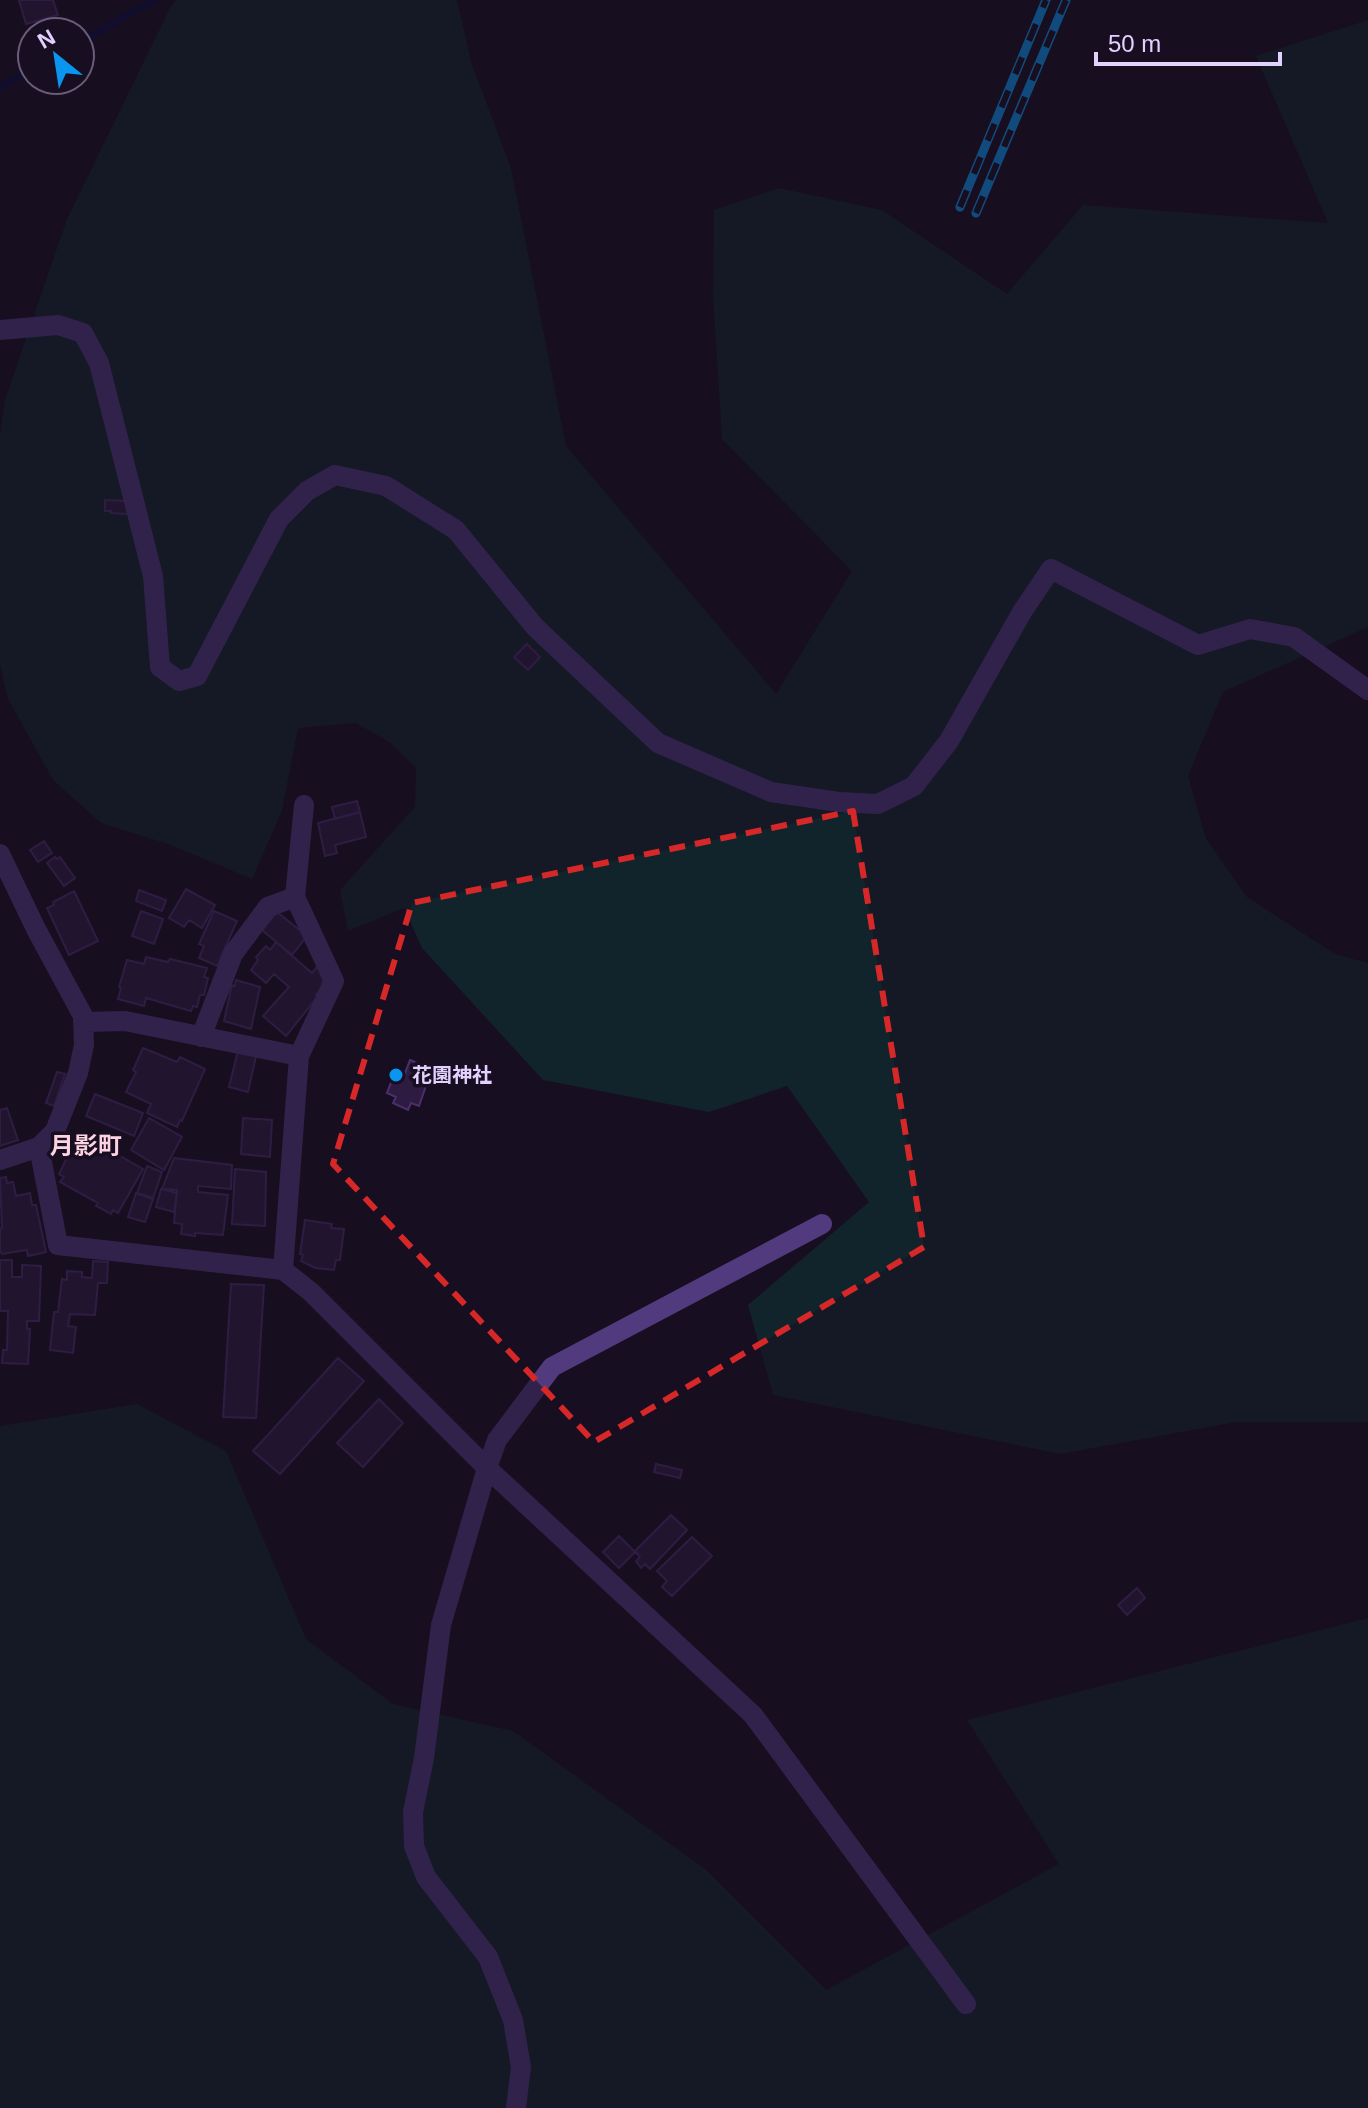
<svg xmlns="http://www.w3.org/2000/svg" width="1368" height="2108" font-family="Helvetica,'Noto Sans JP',sans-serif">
	<rect width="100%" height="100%" fill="#170e21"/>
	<!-- green -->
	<path fill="#12242b" d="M 176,0 L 457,0 L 472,65 L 511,168 L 566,446 L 776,694 L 852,571 L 722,439 L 713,297 L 714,210 L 779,188 L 882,210 L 1007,294 L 1083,205 L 1328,223 L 1256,56 L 1368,20 L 1368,627 L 1223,692 L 1188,776 L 1206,839 L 1247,897 L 1335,954 L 1368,963 L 1368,1422 L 1237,1422 L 1060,1454 L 773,1395 L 748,1305 L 869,1202 L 787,1086 L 709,1112 L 543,1080 L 422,948 L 404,908 L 348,931 L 340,890 L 415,807 L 416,768 L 391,743 L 356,723 L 298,728 L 282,811 L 252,879 L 168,844 L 101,823 L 53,780 L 8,699 L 0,664 L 0,435 L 5,400 L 67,219 L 170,8 Z
		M 137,1404 L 226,1451 L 306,1639 L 393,1704 L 513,1731 L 705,1869 L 826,1990 L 1059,1864 L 967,1720 L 1368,1618 L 1368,2108 L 0,2108 L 0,1426 Z"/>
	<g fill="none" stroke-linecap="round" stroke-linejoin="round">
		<!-- stream -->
		<path stroke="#0b0f3d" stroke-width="7" d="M 80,42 L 155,0
			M 0,88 L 32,68"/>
	</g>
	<!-- building -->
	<path fill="#2e1b41" stroke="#4c2e6c" stroke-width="2" d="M 19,0 L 53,0 L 58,15 L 26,24 Z
		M 105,500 L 125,501 L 128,514 L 111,513 L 111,511 L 105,511 Z
		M 527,644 L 540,657 L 528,670 L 514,657 Z
		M 357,801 L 360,812 L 335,819 L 332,807 Z
		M 360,812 L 366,837 L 335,845 L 337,853 L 325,856 L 318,823 Z
		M 44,841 L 52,853 L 38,862 L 30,850 Z
		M 55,857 L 57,859 L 60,857 L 75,878 L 64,886 L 47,863 Z
		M 186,889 L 215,905 L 202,928 L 189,920 L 184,927 L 169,918 Z
		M 139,890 L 166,900 L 162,911 L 136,901 Z
		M 74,891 L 98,941 L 69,955 L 47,908 L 54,905 L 53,902 Z
		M 141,911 L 163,919 L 154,944 L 132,936 Z
		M 214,911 L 237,921 L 217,966 L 199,958 L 204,946 L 199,944 Z
		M 277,912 L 307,936 L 292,955 L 262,930 Z
		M 276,942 L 312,973 L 318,966 L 326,978 L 322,983 L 324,985 L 316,995 L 318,996 L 286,1036 L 263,1016 L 289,987 L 274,974 L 266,983 L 251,970 L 258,960 L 256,957 L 266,946 L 270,950 Z
		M 146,957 L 168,962 L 170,959 L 207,968 L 204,977 L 208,978 L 204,995 L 200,995 L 197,1007 L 193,1006 L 191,1011 L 146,998 L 144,1006 L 118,999 L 121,988 L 119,987 L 127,960 L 144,964 Z
		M 236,980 L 260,987 L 251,1029 L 224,1021 L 232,985 L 235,986 Z
		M 143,1048 L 177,1062 L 180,1057 L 205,1069 L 182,1121 L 180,1120 L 177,1127 L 147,1113 L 151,1104 L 126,1092 L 136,1072 L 133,1070 Z
		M 238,1051 L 256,1056 L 248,1092 L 229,1087 Z
		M 410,1060 L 423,1065 L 419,1076 L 428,1080 L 419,1106 L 411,1103 L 408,1110 L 393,1103 L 396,1097 L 387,1093 L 396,1069 L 405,1073 Z
		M 57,1072 L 65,1074 L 54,1106 L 46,1103 Z
		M 95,1094 L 143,1113 L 134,1136 L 86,1116 Z
		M 7,1108 L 18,1140 L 0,1146 L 0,1110 Z
		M 149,1118 L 182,1137 L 164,1170 L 131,1150 Z
		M 243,1118 L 272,1120 L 270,1157 L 241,1154 Z
		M 85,1136 L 143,1169 L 118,1213 L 113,1210 L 111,1214 L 96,1206 L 98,1203 L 60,1182 L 64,1177 L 59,1174 L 72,1147 L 77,1150 Z
		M 174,1158 L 232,1165 L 231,1189 L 198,1186 L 198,1192 L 228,1195 L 223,1235 L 195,1233 L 195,1236 L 181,1234 L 182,1224 L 174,1223 L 177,1190 L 162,1189 Z
		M 147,1166 L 162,1172 L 153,1198 L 137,1193 Z
		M 235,1169 L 266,1172 L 265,1226 L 232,1224 Z
		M 6,1177 L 7,1183 L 13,1182 L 16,1196 L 30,1193 L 32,1205 L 36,1205 L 46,1252 L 28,1256 L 27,1250 L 2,1254 L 0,1251 L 0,1229 L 2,1228 L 0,1178 Z
		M 161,1189 L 177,1193 L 174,1212 L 156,1207 Z
		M 136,1193 L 153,1199 L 145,1222 L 128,1217 Z
		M 305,1220 L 332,1224 L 331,1228 L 344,1229 L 340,1260 L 336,1260 L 334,1270 L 315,1268 L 301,1261 L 303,1255 L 300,1254 Z
		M 0,1260 L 12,1260 L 12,1277 L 22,1277 L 22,1265 L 41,1266 L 39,1321 L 27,1321 L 27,1329 L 30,1329 L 28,1364 L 2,1363 L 3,1350 L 7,1350 L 8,1311 L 0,1311 Z
		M 93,1261 L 108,1262 L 107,1283 L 98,1283 L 95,1315 L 70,1314 L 68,1326 L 76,1327 L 73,1353 L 50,1350 L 54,1312 L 58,1312 L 62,1279 L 67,1280 L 67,1271 L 82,1272 L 82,1277 L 92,1278 Z
		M 231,1284 L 264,1285 L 256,1418 L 223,1417 Z
		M 338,1358 L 364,1381 L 280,1474 L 253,1451 Z
		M 379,1399 L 403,1423 L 363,1467 L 337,1443 Z
		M 656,1464 L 682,1470 L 680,1478 L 654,1472 Z
		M 671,1515 L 687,1530 L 650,1569 L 645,1564 L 641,1568 L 636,1561 L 640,1557 L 635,1551 Z
		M 619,1536 L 635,1552 L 619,1568 L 603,1552 Z
		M 692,1537 L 712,1556 L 672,1596 L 662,1587 L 667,1581 L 657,1571 Z
		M 1137,1588 L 1145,1598 L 1127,1615 L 1118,1605 Z"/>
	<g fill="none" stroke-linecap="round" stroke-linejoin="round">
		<!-- street -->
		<path stroke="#513b7e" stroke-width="20" d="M 0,330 L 58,325 L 83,333 L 99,363 L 153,576 L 160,667 L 179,681 L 197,676 L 279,519 L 307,491 L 335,475 L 386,486 L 456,530 L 535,627 L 658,743 L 771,792 L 839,802 L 878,804 L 914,786 L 949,741 L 1022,612 L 1051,569 L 1198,645 L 1250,629 L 1294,637 L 1368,690
			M 0,854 L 36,929 L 83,1016 L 84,1045 L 78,1073 L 55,1131 L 39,1147 L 0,1160
			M 83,1022 L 125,1021 L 299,1056 L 334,981 L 295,897
			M 201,1037 L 233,954 L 268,907 L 295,897 L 304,805
			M 39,1147 L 58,1245 L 283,1270 L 311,1292 L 487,1468 L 753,1715 L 966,2004
			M 283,1270 L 299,1056
			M 516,2108 L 521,2067 L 513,2020 L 488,1957 L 426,1877 L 414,1846 L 413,1812 L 424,1758 L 441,1625 L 487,1468 L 497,1440 L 552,1367 L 822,1224"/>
		<!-- rail casing -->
		<g stroke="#0a96ef" stroke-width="9">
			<path id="rail" d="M 960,207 L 1046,0
				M 976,213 L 1066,0"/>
		</g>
		<!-- rail -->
		<use href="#rail" stroke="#170e21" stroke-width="6" stroke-dasharray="18" stroke-linecap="butt"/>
	</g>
	<!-- marked area -->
	<path d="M0 0H1368V2108H0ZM 853,811 L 924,1247 L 594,1442 L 333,1164 L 412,903 Z" fill="#170e21" fill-opacity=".55" fill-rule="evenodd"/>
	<path fill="none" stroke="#d62828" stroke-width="6" stroke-dasharray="16 10" stroke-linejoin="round" d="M 853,811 L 924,1247 L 594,1442 L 333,1164 L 412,903 Z"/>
	<!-- markers -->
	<circle fill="#0a96ef" stroke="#170e21" stroke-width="3" cx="396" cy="1075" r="8"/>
	<g text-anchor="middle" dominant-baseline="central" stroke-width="7" stroke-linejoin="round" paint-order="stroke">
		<!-- poi labels -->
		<g font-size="20" font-weight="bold" fill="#e2d0fd" stroke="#170e21" text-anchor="start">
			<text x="412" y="1075">花園神社</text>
		</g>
		<!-- quarter labels -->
		<g font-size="24" font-weight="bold" fill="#fdd2e1" stroke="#170e21">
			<text x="86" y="1145">月影町</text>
		</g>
	</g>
	<!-- north arrow -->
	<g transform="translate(56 56) rotate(330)"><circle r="38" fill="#170e21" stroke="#685c79" stroke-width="2"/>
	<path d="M0-6L14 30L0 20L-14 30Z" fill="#0a96ef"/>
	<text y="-12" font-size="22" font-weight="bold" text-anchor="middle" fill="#e2d0fd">N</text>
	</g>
	<!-- scale -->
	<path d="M1096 52v12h184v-12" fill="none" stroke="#e2d0fd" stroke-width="4"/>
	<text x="1108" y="52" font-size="24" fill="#e2d0fd" stroke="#170e21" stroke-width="6" paint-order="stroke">50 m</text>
</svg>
